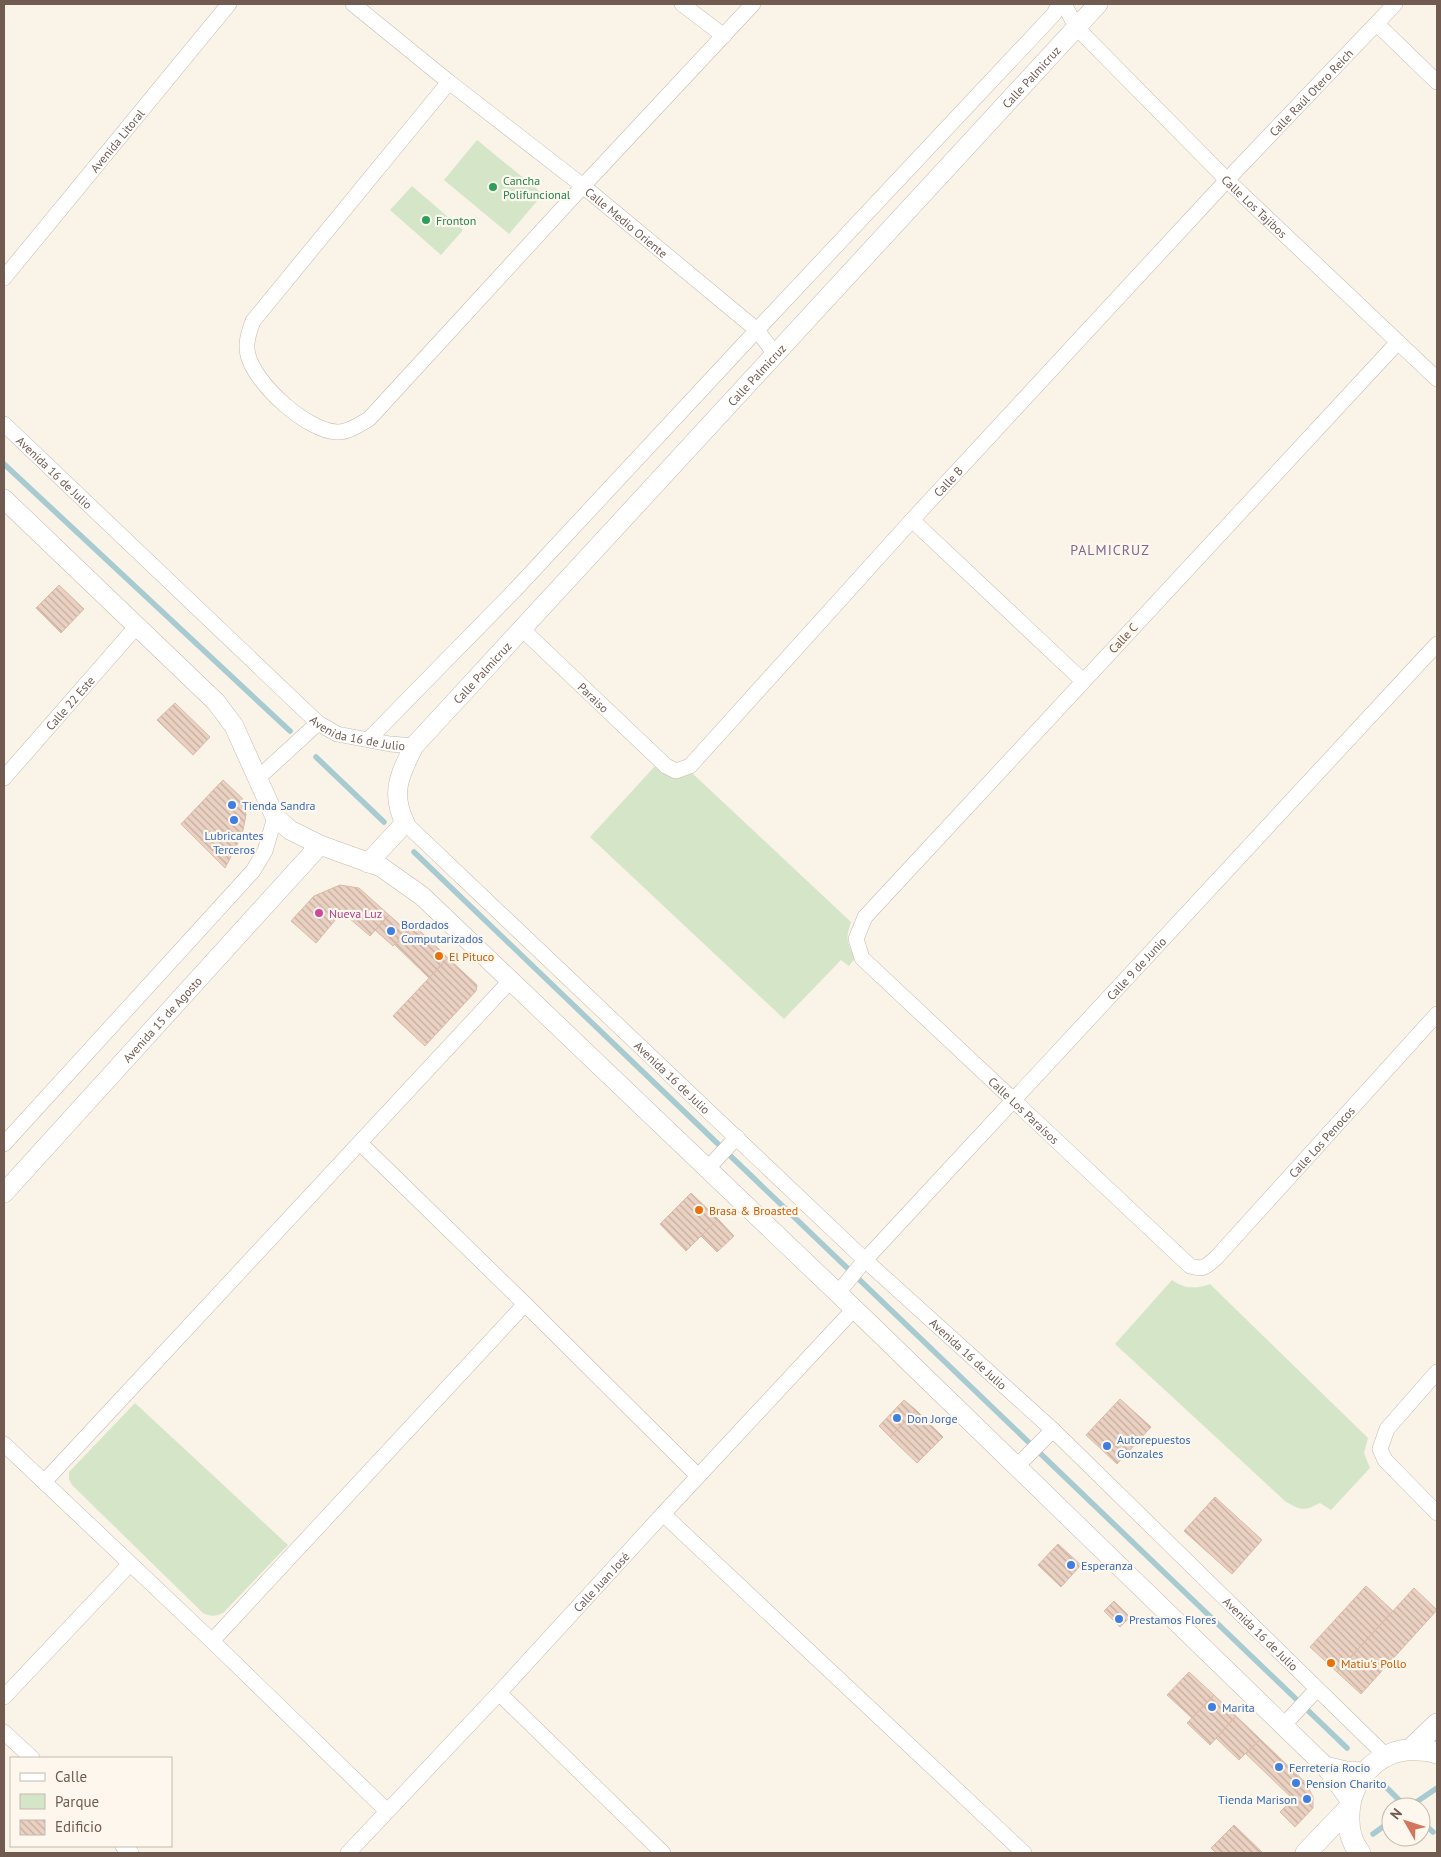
<svg xmlns="http://www.w3.org/2000/svg" width="1441" height="1857" font-family="'PT Sans',sans-serif">
	<defs>
		<pattern id="building-back-hatch" width="6" height="6" patternUnits="userSpaceOnUse" patternTransform="scale(1.25)"><rect width="6" height="6" fill="#ead1c2"/><path d="M-1 5l2 2M0 0l6 6M5-1l2 2" fill="none" stroke="#c2ada0"/></pattern>
	</defs>
	<rect width="100%" height="100%" fill="#faf3e8"/>
	<!-- park -->
	<path fill="#d5e6c8" d="M 477,140 L 543,194 L 509,234 L 444,180 Z
		M 412,186 L 463,230 L 441,255 L 390,210 Z
		M 655,766 C 671,778 674,780 692,773 L 851,922 C 845,939 847,943 855,958 L 849,966 L 841,960 L 784,1019 L 590,837 Z
		M 1172,1280 C 1184,1289 1197,1289 1210,1284 L 1368,1438 L 1364,1453 L 1370,1468 L 1331,1510 L 1320,1503 C 1304,1511 1303,1511 1286,1502 L 1115,1344 Z
		M 135,1403 L 288,1545 L 223,1613 C 216,1616 211,1617 203,1613 L 72,1485 L 69,1479 L 69,1472 Z"/>
	<g fill="none" stroke-linecap="round" stroke-linejoin="round">
		<!-- stream -->
		<path stroke="#a7cbd1" stroke-width="5.5" d="M 4,464 L 290,731
			M 316,757 L 384,822
			M 414,852 L 1347,1748
			M 1382,1783 L 1406,1807
			M 1409,1807 L 1437,1788
			M 1421,1821 L 1433,1832
			M 1373,1834 L 1391,1821"/>
	</g>
	<!-- building -->
	<path fill="url(#building-back-hatch)" stroke="#dcbaa6" d="M 59,585 L 84,609 L 61,633 L 36,608 Z
		M 175,703 L 210,737 L 193,755 L 157,720 Z
		M 223,780 L 242,798 L 246,815 L 242,835 L 225,868 L 181,824 Z
		M 340,885 L 359,888 L 389,915 L 370,936 L 342,912 L 316,943 L 291,921 L 314,896 Z
		M 389,915 L 407,931 L 393,946 L 375,930 Z
		M 414,925 L 448,958 L 429,978 L 395,945 Z
		M 448,958 L 477,985 L 476,991 L 425,1046 L 393,1016 Z
		M 691,1193 L 718,1219 L 686,1251 L 660,1224 Z
		M 718,1219 L 734,1236 L 717,1252 L 701,1236 Z
		M 1120,1399 L 1151,1427 L 1117,1464 L 1086,1435 Z
		M 904,1400 L 916,1410 L 890,1437 L 879,1426 Z
		M 916,1410 L 943,1437 L 917,1463 L 890,1437 Z
		M 1215,1497 L 1262,1540 L 1232,1574 L 1184,1531 Z
		M 1058,1544 L 1081,1565 L 1061,1587 L 1038,1565 Z
		M 1366,1586 L 1393,1611 L 1337,1672 L 1310,1647 Z
		M 1414,1588 L 1437,1610 L 1361,1694 L 1337,1672 Z
		M 1114,1601 L 1130,1617 L 1120,1627 L 1104,1611 Z
		M 1189,1672 L 1214,1695 L 1192,1718 L 1167,1695 Z
		M 1214,1695 L 1236,1716 L 1210,1745 L 1187,1723 Z
		M 1236,1716 L 1260,1739 L 1239,1760 L 1216,1738 Z
		M 1260,1739 L 1306,1783 L 1313,1797 L 1313,1808 L 1295,1827 L 1280,1812 L 1293,1799 L 1246,1754 Z
		M 1234,1825 L 1263,1853 L 1216,1853 L 1211,1848 Z"/>
	<g fill="none" stroke-linecap="round" stroke-linejoin="round">
		<!-- minor casing -->
		<g stroke="#c7b9ae" stroke-width="16">
			<g id="minor">
				<path id="s1" d="M 353,4 L 449,82 L 583,186 L 757,330 L 775,354"/>
				<path d="M 682,4 L 724,36"/>
				<path id="s2" d="M 1064,4 L 1076,27 L 1227,180 L 1437,379"/>
				<path d="M 1377,24 L 1437,82"/>
				<path d="M 449,82 L 253,321 C 249,332 245,343 248,355 C 255,384 307,431 337,432 C 348,433 360,424 369,419 L 583,186 L 753,4"/>
				<path id="s3" d="M 4,278 L 229,4"/>
				<path id="s4" d="M 1398,342 L 865,917 L 856,939 L 862,958 L 1190,1266 C 1205,1270 1205,1267 1216,1258 L 1437,1014"/>
				<path id="s5" d="M 4,424 L 318,723 L 337,734 L 390,744 L 414,746"/>
				<path d="M 912,520 L 1083,681"/>
				<path id="s6" d="M 522,629 L 666,766 L 676,771 L 690,766 L 912,520 L 1227,180 L 1395,4"/>
				<path d="M 369,739 L 515,590 L 757,330 L 1054,14 L 1059,4"/>
				<path id="s7" d="M 4,778 L 136,627"/>
				<path d="M 257,779 L 318,723"/>
				<path id="s8" d="M 405,823 L 865,1260 L 1053,1430 L 1386,1756"/>
				<path d="M 360,1143 L 525,1304 L 698,1476"/>
				<path d="M 4,1144 L 253,871 L 265,851 L 275,817"/>
				<path d="M 708,1168 L 737,1137"/>
				<path id="s9" d="M 838,1293 L 865,1260 L 1437,644"/>
				<path d="M 1437,1372 L 1387,1429 L 1380,1449 L 1385,1460 L 1437,1513"/>
				<path d="M 4,1444 L 212,1641 L 387,1811"/>
				<path d="M 1017,1466 L 1053,1430"/>
				<path d="M 44,1482 L 511,980"/>
				<path d="M 663,1514 L 1024,1853"/>
				<path d="M 212,1641 L 525,1304"/>
				<path d="M 499,1693 L 663,1853"/>
				<path d="M 4,1697 L 130,1564"/>
				<path d="M 1283,1726 L 1317,1689"/>
				<path d="M 4,1732 L 32,1758"/>
				<path d="M 123,1846 L 131,1853"/>
				<path id="s10" d="M 348,1853 L 499,1693 L 663,1514 L 854,1309"/>
			</g>
		</g>
		<!-- tertiary casing -->
		<g stroke="#c7b9ae" stroke-width="20">
			<g id="tertiary">
				<path d="M 4,499 L 216,702 L 234,726 L 275,817 L 290,830 L 320,845 L 381,867 L 422,896 L 869,1323 L 1325,1766 L 1350,1800"/>
				<path id="s11" d="M 368,863 L 405,823 C 390,793 400,774 414,746 L 1098,4"/>
				<path id="s12" d="M 4,1193 L 320,845"/>
				<path d="M 1325,1766 L 1346,1771 L 1365,1772"/>
			</g>
		</g>
		<!-- secondary casing -->
		<g stroke="#cab9ac" stroke-width="22">
			<path id="secondary" d="M 1411,1749 L 1437,1724
				M 1306,1853 L 1348,1809
				M 1360,1853 C 1353,1844 1349,1832 1349,1821 C 1347,1782 1378,1747 1418,1750 C 1425,1750 1431,1751 1437,1753"/>
		</g>
		<!-- minor -->
		<use href="#minor" stroke="#fff" stroke-width="15"/>
		<!-- tertiary -->
		<use href="#tertiary" stroke="#fff" stroke-width="19"/>
		<!-- secondary -->
		<use href="#secondary" stroke="#fff" stroke-width="21"/>
	</g>
	<!-- markers -->
	<g fill="#2e9e5b" stroke="#fdf7ee" stroke-width="2">
		<circle cx="493" cy="187" r="5"/>
		<circle cx="426" cy="220" r="5"/>
	</g>
	<g fill="#3f7fe0" stroke="#fdf7ee" stroke-width="2">
		<circle cx="232" cy="805" r="5"/>
		<circle cx="234" cy="820" r="5"/>
		<circle cx="391" cy="931" r="5"/>
		<circle cx="897" cy="1418" r="5"/>
		<circle cx="1107" cy="1446" r="5"/>
		<circle cx="1071" cy="1565" r="5"/>
		<circle cx="1119" cy="1619" r="5"/>
		<circle cx="1212" cy="1707" r="5"/>
		<circle cx="1279" cy="1767" r="5"/>
		<circle cx="1296" cy="1783" r="5"/>
		<circle cx="1307" cy="1799" r="5"/>
	</g>
	<circle fill="#d1479c" stroke="#fdf7ee" stroke-width="2" cx="319" cy="913" r="5"/>
	<g fill="#e8710a" stroke="#fdf7ee" stroke-width="2">
		<circle cx="439" cy="956" r="5"/>
		<circle cx="699" cy="1210" r="5"/>
		<circle cx="1331" cy="1663" r="5"/>
	</g>
	<g text-anchor="middle" dominant-baseline="central" stroke-width="4.5" stroke-linejoin="round" paint-order="stroke">
		<!-- street labels -->
		<g font-size="12" fill="#715b50" stroke="#fdf7ee">
			<text stroke="none"><textPath href="#s11" startOffset="1046">Calle Palmicruz</textPath></text>
			<text stroke="none"><textPath href="#s6" startOffset="1141">Calle Raúl Otero Reich</textPath></text>
			<text stroke="none"><textPath href="#s3" startOffset="178">Avenida Litoral</textPath></text>
			<text stroke="none"><textPath href="#s2" startOffset="279">Calle Los Tajibos</textPath></text>
			<text stroke="none"><textPath href="#s1" startOffset="350">Calle Medio Oriente</textPath></text>
			<text stroke="none"><textPath href="#s11" startOffset="641">Calle Palmicruz</textPath></text>
			<text stroke="none"><textPath href="#s5" startOffset="70">Avenida 16 de Julio</textPath></text>
			<text stroke="none"><textPath href="#s6" startOffset="609">Calle B</textPath></text>
			<text transform="translate(1123 638) rotate(-47)">Calle C</text>
			<text stroke="none"><textPath href="#s11" startOffset="236">Calle Palmicruz</textPath></text>
			<text stroke="none"><textPath href="#s6" startOffset="99">Paraiso</textPath></text>
			<text stroke="none"><textPath href="#s7" startOffset="100">Calle 22 Este</textPath></text>
			<text stroke="none"><textPath href="#s5" startOffset="475">Avenida 16 de Julio</textPath></text>
			<text stroke="none"><textPath href="#s9" startOffset="441">Calle 9 de Junio</textPath></text>
			<text stroke="none"><textPath href="#s12" startOffset="235">Avenida 15 de Agosto</textPath></text>
			<text stroke="none"><textPath href="#s8" startOffset="369">Avenida 16 de Julio</textPath></text>
			<text stroke="none"><textPath href="#s4" startOffset="1050">Calle Los Paraísos</textPath></text>
			<text stroke="none"><textPath href="#s4" startOffset="1464">Calle Los Penocos</textPath></text>
			<text stroke="none"><textPath href="#s8" startOffset="774">Avenida 16 de Julio</textPath></text>
			<text stroke="none"><textPath href="#s10" startOffset="371">Calle Juan José</textPath></text>
			<text stroke="none"><textPath href="#s8" startOffset="1179">Avenida 16 de Julio</textPath></text>
		</g>
		<!-- leisure labels -->
		<g font-size="12" fill="#27864d" stroke="#fdf7ee" text-anchor="start">
			<text x="503" y="180">Cancha<tspan x="503" dy="14">Polifuncional</tspan></text>
			<text x="436" y="220">Fronton</text>
		</g>
		<!-- shop labels -->
		<g font-size="12" fill="#366cbe" stroke="#fdf7ee" text-anchor="start">
			<text x="242" y="805">Tienda Sandra</text>
			<text x="234" y="835" text-anchor="middle">Lubricantes<tspan x="234" dy="14">Terceros</tspan></text>
			<text x="401" y="924">Bordados<tspan x="401" dy="14">Computarizados</tspan></text>
			<text x="907" y="1418">Don Jorge</text>
			<text x="1117" y="1439">Autorepuestos<tspan x="1117" dy="14">Gonzales</tspan></text>
			<text x="1081" y="1565">Esperanza</text>
			<text x="1129" y="1619">Prestamos Flores</text>
			<text x="1222" y="1707">Marita</text>
			<text x="1289" y="1767">Ferretería Rocio</text>
			<text x="1306" y="1783">Pension Charito</text>
			<text x="1297" y="1799" text-anchor="end">Tienda Marison</text>
		</g>
		<!-- hotel labels -->
		<g font-size="12" fill="#b23c85" stroke="#fdf7ee" text-anchor="start">
			<text x="329" y="913">Nueva Luz</text>
		</g>
		<!-- food labels -->
		<g font-size="12" fill="#c56008" stroke="#fdf7ee" text-anchor="start">
			<text x="449" y="956">El Pituco</text>
			<text x="709" y="1210">Brasa &amp; Broasted</text>
			<text x="1341" y="1663">Matiu's Pollo</text>
		</g>
		<!-- neighbourhood labels -->
		<g font-size="14" letter-spacing="1" fill="#7f678c" stroke="#fdf7ee">
			<text x="1110" y="550">PALMICRUZ</text>
		</g>
	</g>
	<!-- border -->
	<rect width="1441" height="1857" fill="none" stroke="#715b50" stroke-width="10"/>
	<!-- legend -->
	<rect x="10" y="1757" width="162" height="90" fill="#fdf7ee" stroke="#c5b9af"/>
	<rect x="20" y="1773" width="25" height="8" fill="#ffffff" stroke="#c5b9af"/>
	<text x="55" y="1782" font-size="15" fill="#715b50">Calle</text>
	<rect x="20" y="1794" width="25" height="15" fill="#d5e6c8" stroke="#c5b9af"/>
	<text x="55" y="1807" font-size="15" fill="#715b50">Parque</text>
	<rect x="20" y="1820" width="25" height="15" fill="url(#building-back-hatch)" stroke="#c5b9af"/>
	<text x="55" y="1832" font-size="15" fill="#715b50">Edificio</text>
	<!-- north arrow -->
	<g transform="translate(1406 1822) rotate(309)"><circle r="24" fill="#fdf7ee" stroke="#c5b9af"/>
	<path d="M0-4L9 19L0 12L-9 19Z" fill="#d4765d"/>
	<text y="-8" font-size="14" font-weight="bold" text-anchor="middle" fill="#715b50">N</text>
	</g>
</svg>
